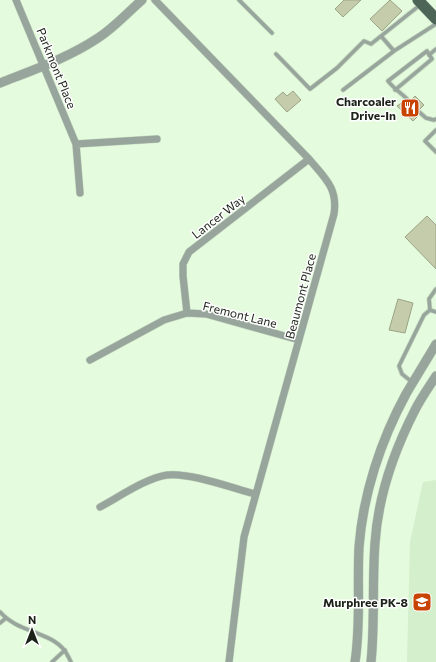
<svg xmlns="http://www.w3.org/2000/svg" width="436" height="662" font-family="Commissioner,sans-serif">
	<rect width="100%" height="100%" fill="#e4fbde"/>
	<!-- built -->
	<path fill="#d4efcc" d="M 436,480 L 436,662 L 407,662 L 410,542 L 423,482 Z"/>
	<!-- building -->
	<path fill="#c4ccab" stroke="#9ca485" d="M 344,0 L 361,0 L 343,17 L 335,9 Z
		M 390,0 L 402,11 L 382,31 L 370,19 Z
		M 293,91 L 301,100 L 287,112 L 275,99 L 283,92 L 287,96 Z
		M 415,96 L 424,105 L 420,109 L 417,108 L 415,109 L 415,114 L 417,117 L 413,121 L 397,106 L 403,102 L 406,105 L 407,104 L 412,105 L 413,103 L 412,99 Z
		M 427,216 L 436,225 L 436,269 L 405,237 Z
		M 398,299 L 413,303 L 405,333 L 389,330 Z"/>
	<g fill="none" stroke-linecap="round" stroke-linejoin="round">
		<!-- service casing -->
		<g stroke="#c4d8be" stroke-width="5">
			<path id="service" d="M 239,0 L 272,33
				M 381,36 L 394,51
				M 276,54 L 310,89 L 337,68 L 364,41 L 371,44 L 420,5
				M 429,55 L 436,49
				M 343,90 L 394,51 L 436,24
				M 395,90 L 432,59 L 427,51 L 388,81 C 395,90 403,94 410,102
				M 418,111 L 426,118 L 434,120 L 436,119
				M 436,130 L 425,141 L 436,152
				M 430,310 L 429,299 L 436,289
				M 412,382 L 402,374 L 399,366 L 424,315 L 430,310 L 436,312
				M 0,612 C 18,633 50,631 65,651 C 67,654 69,658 71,662
				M 0,623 L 6,618
				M 52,662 L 65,650"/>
		</g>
		<!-- minor casing -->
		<g stroke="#c4d8be" stroke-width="8">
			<path id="minor" d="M 16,0 L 76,144 L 80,193
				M 155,0 L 309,159 C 325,178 338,188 334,214 L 244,537 L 229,662
				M 76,144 L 157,139
				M 187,313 L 183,276 L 183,264 L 189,252 L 309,159
				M 90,360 L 164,320 L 187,313 L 206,314 L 299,340
				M 100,507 C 119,497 146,478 167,475 C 189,472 232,488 255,494"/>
		</g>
		<!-- tertiary casing -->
		<g stroke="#c4d8be" stroke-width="10">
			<path id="tertiary" d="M 0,83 C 33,70 68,58 98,38 C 114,28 127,13 142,0
				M 355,662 C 361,624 357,585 359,547 C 363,494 381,440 406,394 C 416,377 426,361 436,344
				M 371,662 C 375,623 372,583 375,543 C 378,497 394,451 415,410 C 421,398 429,387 436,376"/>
		</g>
		<!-- primary casing -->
		<g stroke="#c4d8be" stroke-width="12">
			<path id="primary" d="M 418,0 L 436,19"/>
		</g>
		<!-- service -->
		<use href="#service" stroke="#97a59c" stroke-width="3.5"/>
		<!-- minor -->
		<use href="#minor" stroke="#97a59c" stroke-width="7"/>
		<!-- tertiary -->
		<use href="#tertiary" stroke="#97a59c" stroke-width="9"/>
		<!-- primary -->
		<use href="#primary" stroke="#4c6556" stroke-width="11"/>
	</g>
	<!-- icons -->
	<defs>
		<g id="restaurant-square" transform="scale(1)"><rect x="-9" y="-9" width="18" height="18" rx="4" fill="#c94300" stroke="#fff"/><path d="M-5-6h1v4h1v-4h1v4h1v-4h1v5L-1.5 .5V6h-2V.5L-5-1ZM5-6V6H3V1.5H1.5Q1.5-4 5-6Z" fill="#fff"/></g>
		<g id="school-square" transform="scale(1)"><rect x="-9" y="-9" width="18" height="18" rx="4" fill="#c94300" stroke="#fff"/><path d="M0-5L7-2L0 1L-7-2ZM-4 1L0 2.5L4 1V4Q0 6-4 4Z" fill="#fff"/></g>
	</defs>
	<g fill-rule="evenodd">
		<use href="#restaurant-square" x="410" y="108"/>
		<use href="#school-square" x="422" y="602"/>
	</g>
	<g text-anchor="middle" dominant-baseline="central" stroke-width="3" stroke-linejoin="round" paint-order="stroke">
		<!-- street labels -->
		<g font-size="12" fill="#1b2318" stroke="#fff">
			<text transform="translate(57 68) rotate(68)">Parkmont Place</text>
			<text transform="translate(218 216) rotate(-38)">Lancer Way</text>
			<text transform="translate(300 296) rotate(-75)">Beaumont Place</text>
			<text transform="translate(240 314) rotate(14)">Fremont Lane</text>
		</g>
		<!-- poi labels -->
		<g font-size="12" font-weight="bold" fill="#1b2318" stroke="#fff" text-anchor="end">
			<text x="396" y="101">Charcoaler<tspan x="396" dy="14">Drive-In</tspan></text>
			<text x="408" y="602">Murphree PK-8</text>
		</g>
	</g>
	<!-- north arrow -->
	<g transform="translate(32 630)" stroke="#ffffff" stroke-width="3" paint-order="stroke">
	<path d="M0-3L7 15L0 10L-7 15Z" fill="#1b2318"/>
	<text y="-6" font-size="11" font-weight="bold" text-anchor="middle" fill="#1b2318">N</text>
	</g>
</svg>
